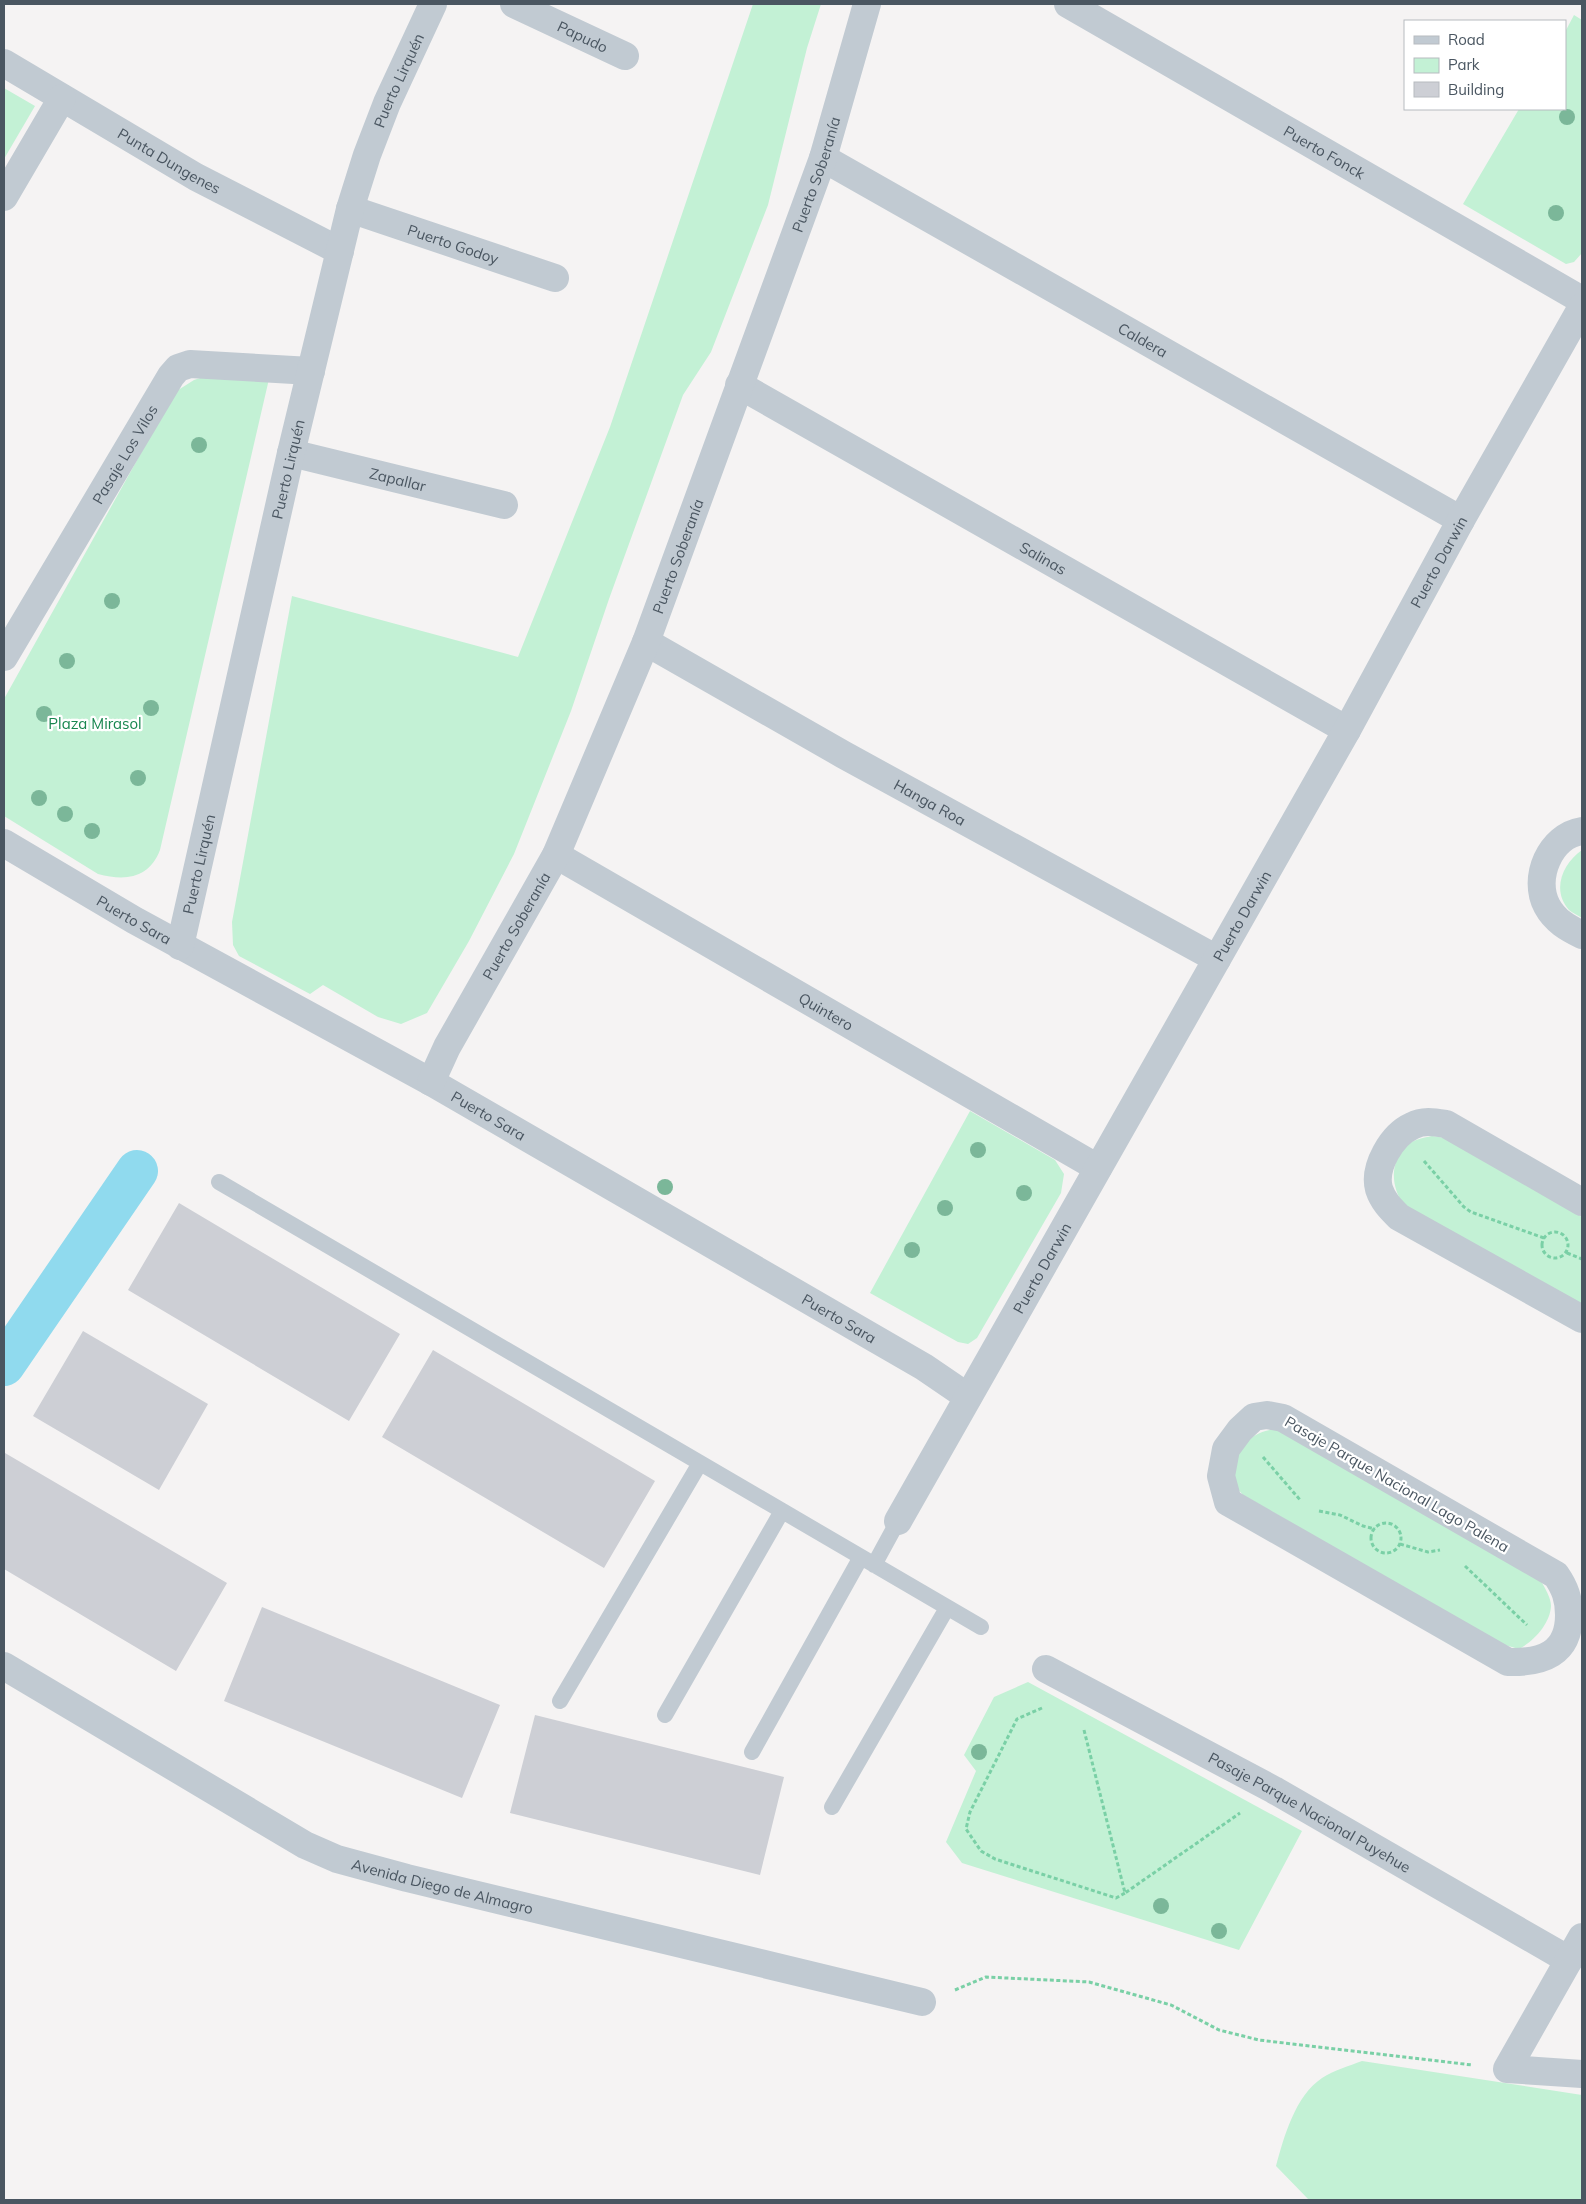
<svg xmlns="http://www.w3.org/2000/svg" width="1586" height="2204" font-family="Mulish,sans-serif">
	<rect width="100%" height="100%" fill="#f5f3f3"/>
	<!-- green -->
	<path fill="#c3f1d5" d="M 753,4 L 821,4 L 807,48 L 768,205 L 711,352 L 683,395 L 609,599 L 571,711 L 514,854 L 469,941 L 427,1013 L 401,1024 L 378,1017 L 323,985 L 310,994 L 239,956 L 233,945 L 232,922 L 292,596 L 518,657 L 610,427 Z
		M 1574,15 L 1582,20 L 1582,253 L 1574,262 L 1566,264 L 1463,204 L 1519,109 L 1565,109 L 1565,32 Z
		M 4,88 L 35,106 L 4,159 Z
		M 215,373 L 269,379 L 160,850 C 149,879 125,881 98,874 L 4,816 L 4,699 L 175,392 L 194,380 Z
		M 1582,850 L 1582,918 C 1578,915 1572,913 1569,910 C 1551,890 1563,863 1582,850 Z
		M 970,1111 L 1055,1160 L 1064,1174 L 1061,1193 L 977,1338 L 968,1344 L 958,1342 L 870,1293 Z
		M 1432,1136 L 1446,1138 L 1582,1217 L 1582,1305 L 1404,1206 C 1392,1188 1389,1166 1404,1148 C 1410,1140 1423,1138 1432,1136 Z
		M 1278,1429 L 1541,1581 C 1545,1588 1551,1598 1551,1606 C 1550,1624 1534,1641 1519,1649 L 1501,1644 L 1243,1495 L 1235,1486 C 1235,1479 1232,1469 1234,1463 C 1241,1442 1257,1430 1278,1429 Z
		M 1028,1682 L 1302,1831 L 1239,1950 L 962,1863 L 946,1842 L 976,1771 L 964,1755 L 994,1697 Z
		M 1362,2061 L 1582,2095 L 1582,2200 L 1309,2200 L 1276,2166 C 1284,2137 1295,2096 1322,2078 C 1334,2070 1349,2066 1362,2061 Z"/>
	<g fill="none" stroke-linecap="round" stroke-linejoin="round">
		<!-- canal -->
		<path stroke="#90daee" stroke-width="42" d="M 4,1365 L 137,1171"/>
	</g>
	<!-- building -->
	<path fill="#cdcfd5" d="M 179,1203 L 400,1334 L 349,1421 L 128,1290 Z
		M 83,1331 L 208,1404 L 159,1490 L 33,1416 Z
		M 433,1350 L 655,1481 L 604,1568 L 382,1437 Z
		M 5,1453 L 227,1583 L 176,1671 L 4,1569 Z
		M 262,1607 L 500,1705 L 462,1798 L 224,1701 Z
		M 535,1715 L 784,1777 L 760,1875 L 510,1813 Z"/>
	<g fill="none" stroke-linecap="round" stroke-linejoin="round">
		<!-- path -->
		<path stroke="#7ad0a6" stroke-width="3" stroke-dasharray="4 2.5" stroke-linecap="butt" d="M 1424,1161 L 1464,1207 L 1471,1212 L 1544,1238
			M1542 1245a13 13 0 1 1 26 0a13 13 0 1 1-26 0Z
			M 1567,1253 L 1582,1259
			M 1263,1457 L 1301,1501
			M 1319,1511 L 1340,1515 L 1363,1526 L 1375,1529
			M1371 1538a15 15 0 1 1 30 0a15 15 0 1 1-30 0Z
			M 1400,1544 L 1428,1552 L 1440,1550
			M 1465,1566 L 1527,1625
			M 1042,1708 L 1017,1719 L 970,1812 L 966,1829 L 981,1851 L 995,1859 L 1116,1898 L 1125,1893
			M 1084,1730 L 1125,1893 L 1240,1813
			M 955,1990 L 986,1977 L 1089,1982 L 1171,2005 L 1219,2030 L 1259,2040 L 1472,2065"/>
		<!-- lane -->
		<path stroke="#c1cad2" stroke-width="16" d="M 219,1182 L 981,1627
			M 874,1565 L 898,1521
			M 560,1701 L 700,1463
			M 665,1715 L 782,1511
			M 752,1752 L 861,1557
			M 832,1807 L 947,1608"/>
		<!-- street -->
		<g stroke="#c1cad2" stroke-width="28">
			<path id="s1" d="M 514,4 L 625,56"/>
			<path id="s2" d="M 1068,4 L 1582,300"/>
			<path id="s3" d="M 4,63 L 196,177 L 340,251"/>
			<path id="s4" d="M 823,158 L 1461,520"/>
			<path d="M 4,197 L 62,98"/>
			<path id="s5" d="M 350,209 L 555,278"/>
			<path id="s6" d="M 739,385 L 1347,730"/>
			<path id="s7" d="M 291,453 L 504,505"/>
			<path id="s8" d="M 646,642 L 844,755 L 1217,959"/>
			<path id="s9" d="M 4,657 L 171,376 L 178,368 L 190,364 L 311,371"/>
			<path d="M 1582,831 C 1550,836 1532,878 1547,906 C 1555,921 1568,928 1582,935"/>
			<path id="s10" d="M 4,843 L 134,920 L 431,1082 L 924,1367 L 968,1397"/>
			<path id="s11" d="M 556,855 L 1098,1168"/>
			<path id="s12" d="M 180,946 L 291,453 L 350,209 L 367,155 L 387,103 L 433,4"/>
			<path id="s13" d="M 431,1082 L 447,1047 L 556,855 L 646,642 L 823,158 L 867,4"/>
			<path d="M 1582,1202 L 1446,1124 C 1434,1122 1423,1120 1412,1126 C 1392,1135 1373,1167 1379,1189 C 1383,1201 1390,1208 1399,1217 L 1582,1319"/>
			<path d="M 1267,1415 L 1283,1418 L 1556,1575 C 1565,1588 1569,1599 1569,1615 C 1569,1654 1542,1663 1508,1662 L 1228,1502 L 1221,1476 L 1226,1449 L 1240,1430 L 1254,1417 Z"/>
			<path id="s14" d="M 898,1521 L 1347,730 L 1461,520 L 1582,307"/>
			<path id="s15" d="M 4,1666 L 305,1845 L 337,1859 L 407,1878 L 922,2002"/>
			<path id="s16" d="M 1046,1669 L 1274,1790 L 1569,1960"/>
			<path d="M 1582,1937 L 1507,2069 L 1582,2074"/>
		</g>
	</g>
	<!-- trees -->
	<g fill="#7bb799">
		<circle cx="1567" cy="117" r="8"/>
		<circle cx="1556" cy="213" r="8"/>
		<circle cx="199" cy="445" r="8"/>
		<circle cx="112" cy="601" r="8"/>
		<circle cx="67" cy="661" r="8"/>
		<circle cx="151" cy="708" r="8"/>
		<circle cx="44" cy="714" r="8"/>
		<circle cx="138" cy="778" r="8"/>
		<circle cx="39" cy="798" r="8"/>
		<circle cx="65" cy="814" r="8"/>
		<circle cx="92" cy="831" r="8"/>
		<circle cx="978" cy="1150" r="8"/>
		<circle cx="665" cy="1187" r="8"/>
		<circle cx="1024" cy="1193" r="8"/>
		<circle cx="945" cy="1208" r="8"/>
		<circle cx="912" cy="1250" r="8"/>
		<circle cx="979" cy="1752" r="8"/>
		<circle cx="1161" cy="1906" r="8"/>
		<circle cx="1219" cy="1931" r="8"/>
	</g>
	<g text-anchor="middle" dominant-baseline="central" stroke-width="4.5" stroke-linejoin="round" paint-order="stroke">
		<!-- street labels -->
		<g font-size="15" fill="#4a5661" stroke="#fff">
			<text stroke="none"><textPath href="#s1" startOffset="76">Papudo</textPath></text>
			<text stroke="none"><textPath href="#s12" startOffset="894">Puerto Lirquén</textPath></text>
			<text stroke="none"><textPath href="#s2" startOffset="296">Puerto Fonck</textPath></text>
			<text stroke="none"><textPath href="#s3" startOffset="192">Punta Dungenes</textPath></text>
			<text stroke="none"><textPath href="#s13" startOffset="988">Puerto Soberanía</textPath></text>
			<text stroke="none"><textPath href="#s5" startOffset="109">Puerto Godoy</textPath></text>
			<text stroke="none"><textPath href="#s4" startOffset="368">Caldera</textPath></text>
			<text stroke="none"><textPath href="#s9" startOffset="236">Pasaje Los Vilos</textPath></text>
			<text stroke="none"><textPath href="#s12" startOffset="489">Puerto Lirquén</textPath></text>
			<text stroke="none"><textPath href="#s7" startOffset="110">Zapallar</textPath></text>
			<text stroke="none"><textPath href="#s13" startOffset="582">Puerto Soberanía</textPath></text>
			<text stroke="none"><textPath href="#s6" startOffset="350">Salinas</textPath></text>
			<text stroke="none"><textPath href="#s14" startOffset="1101">Puerto Darwin</textPath></text>
			<text stroke="none"><textPath href="#s8" startOffset="326">Hanga Roa</textPath></text>
			<text stroke="none"><textPath href="#s12" startOffset="84">Puerto Lirquén</textPath></text>
			<text stroke="none"><textPath href="#s14" startOffset="696">Puerto Darwin</textPath></text>
			<text stroke="none"><textPath href="#s10" startOffset="151">Puerto Sara</textPath></text>
			<text stroke="none"><textPath href="#s13" startOffset="178">Puerto Soberanía</textPath></text>
			<text stroke="none"><textPath href="#s11" startOffset="312">Quintero</textPath></text>
			<text stroke="none"><textPath href="#s10" startOffset="556">Puerto Sara</textPath></text>
			<text stroke="none"><textPath href="#s14" startOffset="291">Puerto Darwin</textPath></text>
			<text stroke="none"><textPath href="#s10" startOffset="961">Puerto Sara</textPath></text>
			<text transform="translate(1397 1484) rotate(30)">Pasaje Parque Nacional Lago Palena</text>
			<text stroke="none"><textPath href="#s16" startOffset="300">Pasaje Parque Nacional Puyehue</textPath></text>
			<text stroke="none"><textPath href="#s15" startOffset="494">Avenida Diego de Almagro</textPath></text>
		</g>
		<!-- park labels -->
		<g font-size="15" fill="#17864f" stroke="#fff">
			<text x="95" y="723">Plaza Mirasol</text>
		</g>
	</g>
	<!-- border -->
	<rect width="1586" height="2204" fill="none" stroke="#4a5661" stroke-width="10"/>
	<!-- legend -->
	<rect x="1404" y="20" width="162" height="90" fill="#ffffff" stroke="#b7bbc0"/>
	<rect x="1414" y="36" width="25" height="8" fill="#c1cad2" stroke="#b7bbc0"/>
	<text x="1448" y="45" font-size="15" fill="#4a5661">Road</text>
	<rect x="1414" y="58" width="25" height="15" fill="#c3f1d5" stroke="#b7bbc0"/>
	<text x="1448" y="70" font-size="15" fill="#4a5661">Park</text>
	<rect x="1414" y="82" width="25" height="15" fill="#cdcfd5" stroke="#b7bbc0"/>
	<text x="1448" y="95" font-size="15" fill="#4a5661">Building</text>
</svg>
